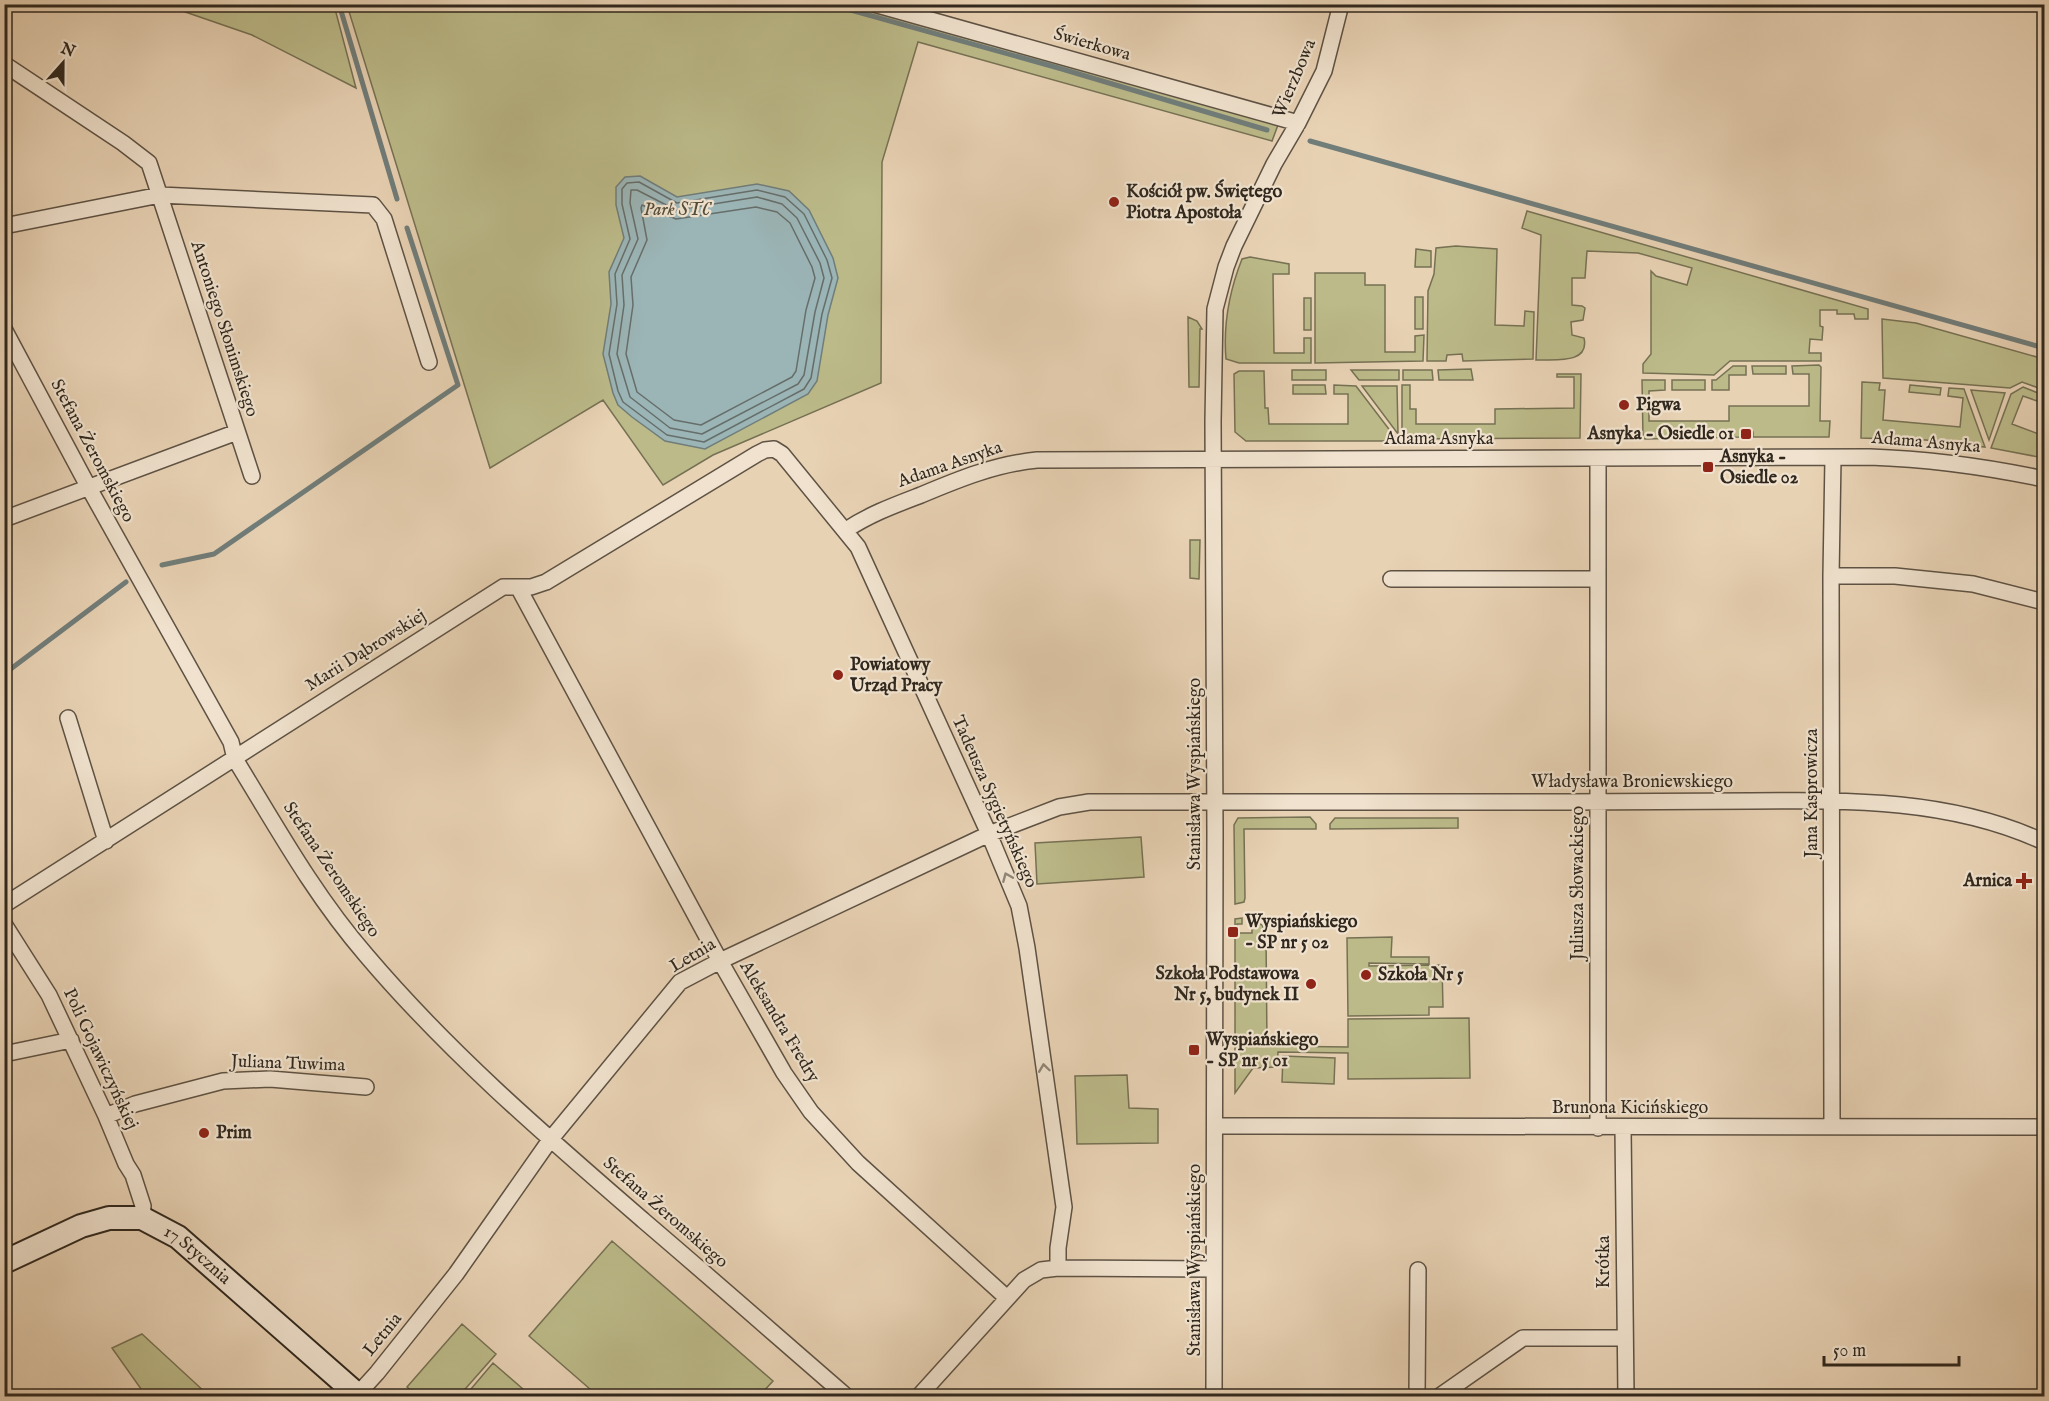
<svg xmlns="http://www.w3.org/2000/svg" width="2049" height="1401" font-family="'IM FELL English',serif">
	<rect width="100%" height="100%" fill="#e8d2b4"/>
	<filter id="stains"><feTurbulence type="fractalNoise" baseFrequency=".00333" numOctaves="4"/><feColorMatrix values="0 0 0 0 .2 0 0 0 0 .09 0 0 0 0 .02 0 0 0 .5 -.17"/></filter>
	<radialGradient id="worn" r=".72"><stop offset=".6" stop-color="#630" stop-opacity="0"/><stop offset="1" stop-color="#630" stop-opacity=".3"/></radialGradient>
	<!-- green -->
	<path fill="#bcba89" stroke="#767154" stroke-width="1.5" d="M 165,5 L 334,5 L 356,88 L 252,35 Z
		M 347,5 L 854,5 L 1278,125 L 1272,141 L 918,42 L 882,162 L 881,383 L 713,455 L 663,485 L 603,400 L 490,468 Z
		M 1527,211 L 1868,309 L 1868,319 L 1855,319 L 1854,314 L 1837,314 L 1837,310 L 1820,310 L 1820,326 L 1823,327 L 1822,340 L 1810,339 L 1809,353 L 1821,353 L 1821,361 L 1730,361 L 1714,375 L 1643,373 L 1643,364 L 1651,354 L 1651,271 L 1656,276 L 1687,285 L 1692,268 L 1638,253 L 1587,251 L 1585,278 L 1572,278 L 1572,305 L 1582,306 L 1585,308 L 1583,320 L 1571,322 L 1572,335 L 1584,338 C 1590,365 1553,359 1536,360 L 1541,235 L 1522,228 Z
		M 1456,246 L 1497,249 L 1495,325 L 1524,326 L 1525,311 L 1534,312 L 1533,359 L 1463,361 L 1462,354 L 1447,355 L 1446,361 L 1427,361 L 1428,291 L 1434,274 L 1436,248 Z
		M 1416,249 L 1431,251 L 1431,267 L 1415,267 Z
		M 1250,257 L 1289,264 L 1289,274 L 1273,274 L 1274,353 L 1304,353 L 1304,338 L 1311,338 L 1311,363 L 1239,363 L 1226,359 C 1223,324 1229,292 1242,259 Z
		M 1315,273 L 1365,273 L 1365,285 L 1385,285 L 1385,352 L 1415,352 L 1415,336 L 1424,335 L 1423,361 L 1315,363 Z
		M 1415,297 L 1423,297 L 1423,329 L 1415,329 Z
		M 1304,298 L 1311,298 L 1311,330 L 1304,330 Z
		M 1188,317 L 1197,321 L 1202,329 L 1200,329 L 1199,387 L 1189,387 Z
		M 1882,319 L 1916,323 L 2044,359 L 2044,390 L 2022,382 L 2010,388 L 1883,378 Z
		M 1819,365 L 1821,367 L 1820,421 L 1830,421 L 1829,437 L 1753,437 L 1753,432 L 1740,432 L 1740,437 L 1645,439 L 1643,437 L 1642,380 L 1665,380 L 1665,390 L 1649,391 L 1649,421 L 1729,421 L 1729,406 L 1809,406 L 1809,374 L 1793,374 L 1792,366 Z
		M 1733,366 L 1746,366 L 1746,375 L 1729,375 L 1729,390 L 1712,390 L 1712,380 L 1716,380 Z
		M 1752,366 L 1786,366 L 1786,374 L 1753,374 Z
		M 1471,369 L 1473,380 L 1439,380 L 1438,370 Z
		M 1292,370 L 1326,370 L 1326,380 L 1292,380 Z
		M 1351,370 L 1399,370 L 1399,380 L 1359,380 Z
		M 1403,370 L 1432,370 L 1433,380 L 1403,380 Z
		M 1239,371 L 1264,371 L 1265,408 L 1268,408 L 1269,424 L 1348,424 L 1348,394 L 1334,394 L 1334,385 L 1356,386 L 1398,441 L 1246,441 L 1235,432 L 1234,374 Z
		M 1557,374 L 1581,374 L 1580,438 L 1402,439 L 1402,385 L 1410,385 L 1410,409 L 1416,409 L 1416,424 L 1495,424 L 1495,409 L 1574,408 L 1574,377 L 1557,377 Z
		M 1672,380 L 1705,380 L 1705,390 L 1672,390 Z
		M 1862,382 L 1880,383 L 1879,390 L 1885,390 L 1883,420 L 1960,427 L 1963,398 L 1948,396 L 1949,388 L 1964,389 L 1985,447 L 1926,440 L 1861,438 Z
		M 1293,385 L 1325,385 L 1326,394 L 1293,394 Z
		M 1910,385 L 1941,388 L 1940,395 L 1909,392 Z
		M 1362,386 L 1397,386 L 1398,434 Z
		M 2023,387 L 2043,395 L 2040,402 L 2023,396 L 2012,424 L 2044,436 L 2044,458 L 1991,448 L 2011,394 Z
		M 1971,390 L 2005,393 L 1989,440 Z
		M 1190,540 L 1200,540 L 1199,579 L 1190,578 Z
		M 1310,817 L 1316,824 L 1316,829 L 1244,829 L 1245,898 L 1244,902 L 1235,904 L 1234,825 L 1238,818 Z
		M 1335,818 L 1458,818 L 1458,828 L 1330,829 L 1330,824 Z
		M 1141,837 L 1144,877 L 1037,884 L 1035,843 Z
		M 1242,918 L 1242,924 L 1237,924 L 1237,933 L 1252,933 L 1252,919 L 1262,925 L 1266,934 L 1267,1046 L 1348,1047 L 1348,1019 L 1469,1018 L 1470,1078 L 1348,1079 L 1348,1053 L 1278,1052 L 1277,1067 L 1253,1068 L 1235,1093 L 1235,919 Z
		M 1392,937 L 1391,957 L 1429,957 L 1429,964 L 1369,963 L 1369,966 L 1442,965 L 1443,1007 L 1429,1007 L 1429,1015 L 1348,1016 L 1347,938 Z
		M 1283,1056 L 1335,1058 L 1334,1084 L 1282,1082 Z
		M 1127,1075 L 1129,1108 L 1158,1109 L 1158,1143 L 1077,1144 L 1075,1076 Z
		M 612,1241 L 773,1381 L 759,1396 L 598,1396 L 529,1336 Z
		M 462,1324 L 496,1354 L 459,1396 L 417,1396 L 407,1387 Z
		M 142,1334 L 207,1394 L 210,1396 L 146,1396 L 112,1348 Z
		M 493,1363 L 531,1396 L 465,1396 Z"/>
	<!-- water -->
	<path fill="#9bb5b7" stroke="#707d7a" stroke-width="1.5" d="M 640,176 L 677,197 L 757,184 L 789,191 L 809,210 L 833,258 L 838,278 L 828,315 L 817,381 L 808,394 L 705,449 L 665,441 L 632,417 L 618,405 L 613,393 L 603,354 L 611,304 L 609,272 L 624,238 L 616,205 L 616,187 L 625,177 Z"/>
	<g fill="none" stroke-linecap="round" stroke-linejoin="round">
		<!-- shore -->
		<path stroke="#666e6a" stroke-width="1.5" d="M 639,182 L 677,203 L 757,190 L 785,197 L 804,214 L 827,260 L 832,278 L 822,314 L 811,378 L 804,389 L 704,442 L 667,435 L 623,402 L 618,391 L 609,354 L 617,304 L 615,274 L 630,239 L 622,204 L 622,189 L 627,183 Z
			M 631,190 L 637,190 L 676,210 L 757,197 L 782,204 L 797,218 L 820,263 L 824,278 L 815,312 L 804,375 L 798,384 L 702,434 L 670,428 L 630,397 L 617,354 L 624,305 L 622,275 L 638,239 L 630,203 Z
			M 642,205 L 676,219 L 756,207 L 777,212 L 790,223 L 812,267 L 815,278 L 806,310 L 796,371 L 792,377 L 701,425 L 674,420 L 637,392 L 626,354 L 633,305 L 631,277 L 647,240 L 641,208 Z"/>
		<!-- stream -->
		<path stroke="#707d7a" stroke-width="5" d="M 339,4 L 397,199
			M 829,4 L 1062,69 L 1267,130
			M 1310,141 L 2044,348
			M 162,565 L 214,554 L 458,385 L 407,228
			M 4,674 L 126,582"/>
		<!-- street casing -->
		<g stroke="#5e5244" stroke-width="18">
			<path id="street" d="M 874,4 L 1298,123
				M 4,64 L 123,143 L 149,163 L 252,476
				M 4,226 L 160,195 L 373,205 L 384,219 L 429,362
				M 4,329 L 89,488 L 231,742 L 235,759 C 276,826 314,895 366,955 C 449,1053 547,1137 644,1221 C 712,1279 779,1338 846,1396
				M 4,519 L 237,432
				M 846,530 C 870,514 895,505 921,495 C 959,479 996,464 1037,460 L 1870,457 C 1929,459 1987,467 2044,479
				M 1831,576 L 1895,576 L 1973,584 L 2044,602
				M 1391,579 L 1597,579
				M 518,587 L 720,961 L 784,1073 L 811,1112 L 858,1163 L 1007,1298
				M 68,718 L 106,841
				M 4,905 L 503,587 L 531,587 L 546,582 L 757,454 L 765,450 L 774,449 L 782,454 L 858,547 L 989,834 L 1019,906 L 1027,948 L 1064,1207 L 1058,1248 L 1058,1268
				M 4,924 L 49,995 L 106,1116 L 126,1164 L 133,1175 L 143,1206 L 142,1218
				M 4,1054 L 71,1040
				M 106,1116 L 135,1104 L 223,1081 L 270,1079 L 366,1087
				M 1215,1126 L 2044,1127
				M 1832,1127 L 1831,576 L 1833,458
				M 1598,1128 L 1598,458
				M 1623,1128 L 1626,1396
				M 356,1396 L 377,1373 L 456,1274 L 550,1140 L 680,982 L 720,961 L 989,834 L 1059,807 L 1089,802 C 1248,801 1408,803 1567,802 C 1628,802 1689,801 1751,801 C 1850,800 1952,799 2044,842
				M 919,1396 L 1024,1280 L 1041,1270 L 1058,1268 L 1214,1269
				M 1214,1396 L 1215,831 L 1213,421 L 1215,309 L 1226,267 L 1234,246 L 1274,164 L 1298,123 L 1324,71 L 1341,4
				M 1417,1396 L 1418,1270
				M 1440,1396 L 1523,1338 L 1624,1338"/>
		</g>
		<!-- secondary casing -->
		<g stroke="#30281e" stroke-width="26">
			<g id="secondary">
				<path id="s1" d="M 4,1262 L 81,1226 L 109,1218 L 142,1218 L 178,1237 L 359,1396"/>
			</g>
		</g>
		<!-- street -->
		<use href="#street" stroke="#f0e2ce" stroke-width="15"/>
		<!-- secondary -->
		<use href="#secondary" stroke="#f0e2ce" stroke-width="22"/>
	</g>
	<!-- one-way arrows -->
	<defs><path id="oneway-chevron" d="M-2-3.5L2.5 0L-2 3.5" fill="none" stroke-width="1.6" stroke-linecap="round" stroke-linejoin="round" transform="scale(1.5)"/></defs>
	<g stroke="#908576">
		<use href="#oneway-chevron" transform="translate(1007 877) rotate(-113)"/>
		<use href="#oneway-chevron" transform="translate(1044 1068) rotate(-98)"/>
	</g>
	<!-- markers -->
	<g fill="#8f2418" stroke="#f0e2ce" stroke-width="2">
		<circle cx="1114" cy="202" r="6"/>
		<circle cx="1624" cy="405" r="6"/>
		<rect x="1740" y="428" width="12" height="12" rx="3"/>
		<rect x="1702" y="461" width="12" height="12" rx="3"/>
		<circle cx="838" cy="675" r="6"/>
		<path d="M2021 872h6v6h6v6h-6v6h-6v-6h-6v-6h6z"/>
		<rect x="1227" y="926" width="12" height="12" rx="3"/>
		<circle cx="1366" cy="975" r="6"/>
		<circle cx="1311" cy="984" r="6"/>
		<rect x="1188" y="1044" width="12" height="12" rx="3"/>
		<circle cx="204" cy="1133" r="6"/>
	</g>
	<g text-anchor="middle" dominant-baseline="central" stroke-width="4.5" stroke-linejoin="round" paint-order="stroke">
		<!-- street labels -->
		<g font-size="18" fill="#30281e" stroke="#f0e2ce">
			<text transform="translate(1092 45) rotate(16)">Świerkowa</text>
			<text transform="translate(1295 79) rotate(-67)">Wierzbowa</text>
			<text transform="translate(224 329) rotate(72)">Antoniego Słonimskiego</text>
			<text x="1439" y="439">Adama Asnyka</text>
			<text transform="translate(1926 443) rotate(5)">Adama Asnyka</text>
			<text transform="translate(92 451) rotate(62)">Stefana Żeromskiego</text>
			<text transform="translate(950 465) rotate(-19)">Adama Asnyka</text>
			<text transform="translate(366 651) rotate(-32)">Marii Dąbrowskiej</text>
			<text transform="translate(1195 774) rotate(-90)">Stanisława Wyspiańskiego</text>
			<text x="1632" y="782">Władysława Broniewskiego</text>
			<text transform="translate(1812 793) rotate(-90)">Jana Kasprowicza</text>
			<text transform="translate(994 802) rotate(66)">Tadeusza Sygietyńskiego</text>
			<text transform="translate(331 870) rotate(56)">Stefana Żeromskiego</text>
			<text transform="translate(1578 883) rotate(-90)">Juliusza Słowackiego</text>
			<text transform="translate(693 956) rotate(-31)">Letnia</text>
			<text transform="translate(779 1022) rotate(59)">Aleksandra Fredry</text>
			<text transform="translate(100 1059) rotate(65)">Poli Gojawiczyńskiej</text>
			<text transform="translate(288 1064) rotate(2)">Juliana Tuwima</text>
			<text x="1630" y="1108">Brunona Kicińskiego</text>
			<text transform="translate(665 1213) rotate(41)">Stefana Żeromskiego</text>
			<text stroke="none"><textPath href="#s1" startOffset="214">17 Stycznia</textPath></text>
			<text transform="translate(1195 1260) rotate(-90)">Stanisława Wyspiańskiego</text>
			<text transform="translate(1604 1262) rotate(-90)">Krótka</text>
			<text transform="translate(383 1335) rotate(-51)">Letnia</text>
		</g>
		<!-- poi labels -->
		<g font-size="18" font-weight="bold" fill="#30281e" stroke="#f0e2ce" text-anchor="start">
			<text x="1126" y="192">Kościół pw. Świętego<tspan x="1126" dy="21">Piotra Apostoła</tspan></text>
			<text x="1636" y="405">Pigwa</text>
			<text x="1734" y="434" text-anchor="end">Asnyka - Osiedle 01</text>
			<text x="1720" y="457">Asnyka -<tspan x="1720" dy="21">Osiedle 02</tspan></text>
			<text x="850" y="665">Powiatowy<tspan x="850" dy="21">Urząd Pracy</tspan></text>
			<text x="2012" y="881" text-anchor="end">Arnica</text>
			<text x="1245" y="922">Wyspiańskiego<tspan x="1245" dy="21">- SP nr 5 02</tspan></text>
			<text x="1299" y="974" text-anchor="end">Szkoła Podstawowa<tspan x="1299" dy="21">Nr 5, budynek II</tspan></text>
			<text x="1378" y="975">Szkoła Nr 5</text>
			<text x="1206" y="1040">Wyspiańskiego<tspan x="1206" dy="21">- SP nr 5 01</tspan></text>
			<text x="216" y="1133">Prim</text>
		</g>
		<!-- park labels -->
		<g font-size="18" font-style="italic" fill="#534c39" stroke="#f0e2ce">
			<text x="677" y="210">Park STC</text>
		</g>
	</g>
	<!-- margin -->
	<rect width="2049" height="1401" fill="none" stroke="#e8d2b4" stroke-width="24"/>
	<rect x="6" y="6" width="2037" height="1389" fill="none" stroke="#30281e" stroke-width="3"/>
	<rect x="12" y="12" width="2025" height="1377" fill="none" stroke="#30281e" stroke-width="1.5"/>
	<!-- north arrow -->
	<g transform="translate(63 63) rotate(21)" stroke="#f0e2ce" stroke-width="4.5" paint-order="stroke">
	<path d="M0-4.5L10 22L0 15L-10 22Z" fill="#30281e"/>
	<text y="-9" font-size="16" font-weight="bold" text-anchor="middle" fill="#30281e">N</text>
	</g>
	<!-- scale -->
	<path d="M1824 1356v9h135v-9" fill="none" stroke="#30281e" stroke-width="3"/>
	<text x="1833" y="1356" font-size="18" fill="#30281e" stroke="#f0e2ce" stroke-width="4.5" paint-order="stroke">50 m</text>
	<rect width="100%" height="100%" filter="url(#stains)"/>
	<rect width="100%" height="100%" fill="url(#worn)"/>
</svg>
